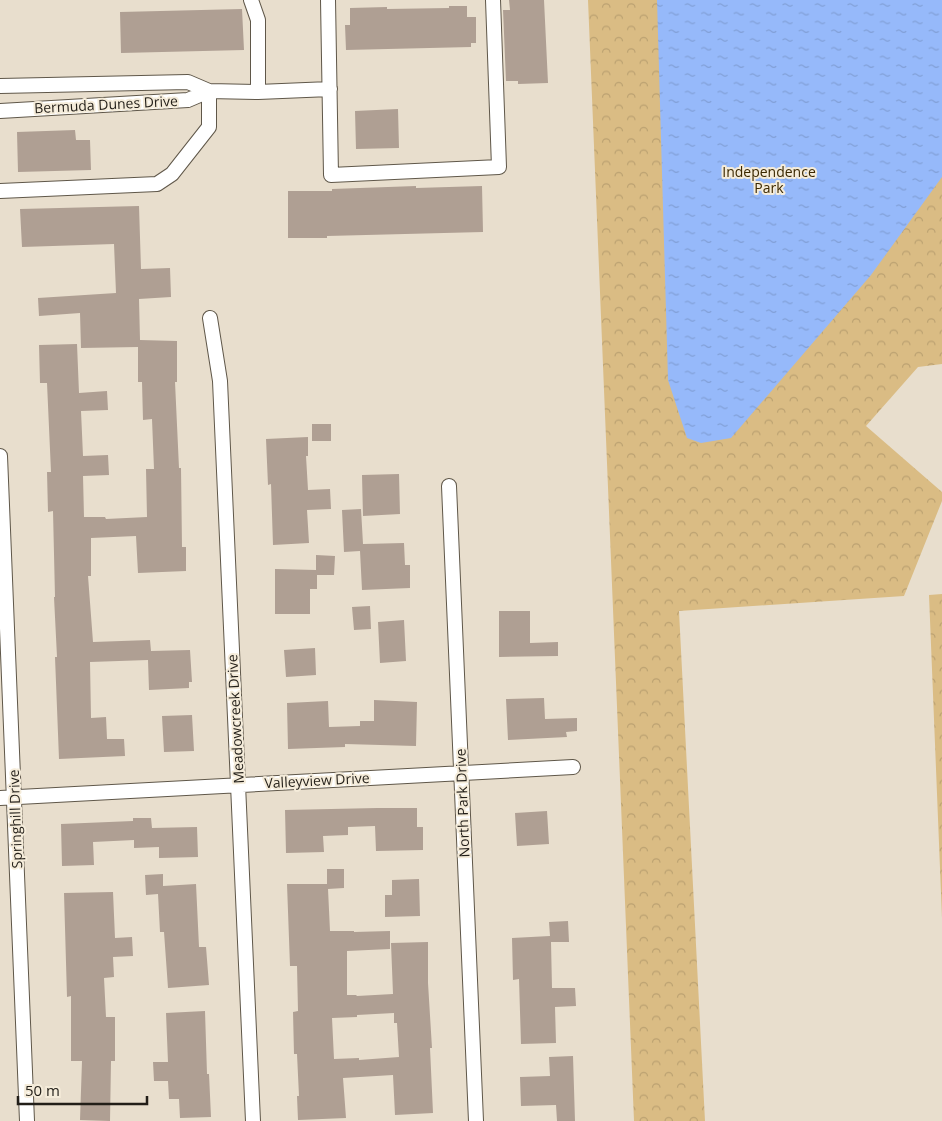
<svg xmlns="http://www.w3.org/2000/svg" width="942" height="1121" font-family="'Open Sans',sans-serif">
	<defs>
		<pattern id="park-crowns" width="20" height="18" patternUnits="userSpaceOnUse" patternTransform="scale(1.25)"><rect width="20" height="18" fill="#dabc84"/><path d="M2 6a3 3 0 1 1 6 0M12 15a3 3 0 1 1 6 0" fill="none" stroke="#bba171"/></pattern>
		<pattern id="water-ripples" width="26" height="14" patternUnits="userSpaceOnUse" patternTransform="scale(1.25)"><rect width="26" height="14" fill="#96b9fa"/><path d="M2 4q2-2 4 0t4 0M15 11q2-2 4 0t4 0" fill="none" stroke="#819fd6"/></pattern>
	</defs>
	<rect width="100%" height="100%" fill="#e8decd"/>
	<!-- park -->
	<path fill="url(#park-crowns)" d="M 588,0 L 942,0 L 942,364 L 918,367 L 866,426 L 942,492 L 942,501 L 904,596 L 679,611 L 705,1121 L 634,1121 Z
		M 942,594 L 942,918 L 929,595 Z"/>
	<!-- water -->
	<path fill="url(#water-ripples)" d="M 657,0 L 942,0 L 942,177 L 871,275 L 731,438 L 701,443 L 687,438 L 668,380 Z"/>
	<!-- building -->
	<path fill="#af9f93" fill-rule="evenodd" d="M 509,0 L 544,0 L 548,83 L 518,84 L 518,81 L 506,81 L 503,10 L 510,10 Z
		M 449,6 L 467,6 L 467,17 L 476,17 L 476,43 L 471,43 L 471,47 L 346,50 L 345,25 L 350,25 L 350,8 L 387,7 L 387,9 L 449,8 Z
		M 242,9 L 244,50 L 121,53 L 120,12 Z
		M 398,109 L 399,148 L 356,149 L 355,111 Z
		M 75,130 L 76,140 L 90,140 L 91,170 L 18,172 L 17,132 Z
		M 416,186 L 416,188 L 482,186 L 483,232 L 327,236 L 327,238 L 288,238 L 288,191 L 332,191 L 332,189 Z
		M 139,206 L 141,269 L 170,268 L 171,297 L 139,299 L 140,340 L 177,341 L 177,382 L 175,382 L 179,468 L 181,468 L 182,547 L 186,547 L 186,571 L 138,573 L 136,536 L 91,538 L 91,576 L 88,576 L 93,642 L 150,640 L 151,651 L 190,650 L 192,682 L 189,682 L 189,688 L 149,690 L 148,660 L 90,662 L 91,718 L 106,717 L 107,739 L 124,739 L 125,756 L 59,759 L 55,657 L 57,657 L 54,597 L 55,597 L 53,511 L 48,512 L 47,472 L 51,472 L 47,383 L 40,383 L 39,345 L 77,344 L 79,393 L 107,391 L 108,410 L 81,411 L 83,456 L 108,455 L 109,475 L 83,476 L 84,517 L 105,517 L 106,519 L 147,517 L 146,469 L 154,469 L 152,419 L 143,420 L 142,382 L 138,382 L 138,347 L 81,348 L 80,313 L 39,316 L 38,298 L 116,293 L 114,244 L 22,247 L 20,209 Z
		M 312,424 L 331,424 L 331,441 L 312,441 Z
		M 308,437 L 308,456 L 306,456 L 308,490 L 330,489 L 331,509 L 307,510 L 309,543 L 273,545 L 271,484 L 268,485 L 266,439 Z
		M 399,474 L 400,514 L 363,516 L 362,475 Z
		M 361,509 L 363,544 L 404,543 L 405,565 L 410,565 L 410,588 L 362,590 L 360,551 L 344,552 L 342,510 Z
		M 316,555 L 335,556 L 334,575 L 317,575 L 317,589 L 310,589 L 310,614 L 275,614 L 275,569 L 316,570 Z
		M 370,606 L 371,629 L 354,630 L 352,607 Z
		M 499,611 L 530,611 L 530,643 L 558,642 L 558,656 L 499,657 Z
		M 404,620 L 406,661 L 380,663 L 378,622 Z
		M 315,648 L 316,675 L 286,677 L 284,650 Z
		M 544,698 L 545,719 L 577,718 L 577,731 L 566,732 L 567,737 L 508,740 L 506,699 Z
		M 374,700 L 417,702 L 416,746 L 345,744 L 345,747 L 288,749 L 287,703 L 328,701 L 329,727 L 360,726 L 360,721 L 374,721 Z
		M 192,715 L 194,751 L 164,752 L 162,716 Z
		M 377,808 L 417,808 L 417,827 L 423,827 L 423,850 L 376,851 L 375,826 L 348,827 L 348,835 L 323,836 L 324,852 L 286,853 L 285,810 Z
		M 547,811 L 549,844 L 517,846 L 515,813 Z
		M 133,818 L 151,818 L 152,828 L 197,827 L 198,857 L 159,858 L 159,847 L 134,848 L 134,840 L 93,842 L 94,865 L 62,866 L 61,824 L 133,821 Z
		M 327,869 L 344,869 L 344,888 L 328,889 L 330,931 L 354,931 L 354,932 L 390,931 L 390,949 L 347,951 L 347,995 L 356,995 L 357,996 L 393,994 L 391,943 L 428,942 L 428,983 L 432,1048 L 430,1048 L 433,1113 L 395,1115 L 393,1075 L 343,1078 L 346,1118 L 298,1120 L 297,1096 L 299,1096 L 297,1054 L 294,1054 L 293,1012 L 298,1011 L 297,966 L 290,966 L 287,884 L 327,884 ZM 394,1013 L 394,1023 L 397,1023 L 399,1057 L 359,1060 L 359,1058 L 334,1059 L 332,1018 L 357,1017 L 357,1015 Z
		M 163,874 L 163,886 L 196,884 L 199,947 L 206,947 L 209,985 L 168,988 L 164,932 L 160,932 L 158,894 L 146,895 L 145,875 Z
		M 419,879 L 420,916 L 385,917 L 385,895 L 392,895 L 392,880 Z
		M 113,892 L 115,938 L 132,937 L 133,956 L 113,957 L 114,977 L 104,978 L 106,1017 L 115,1017 L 115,1061 L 111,1061 L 110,1121 L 80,1120 L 82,1061 L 71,1061 L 71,996 L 67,997 L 64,893 Z
		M 568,921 L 569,942 L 551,942 L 552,988 L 575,988 L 576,1006 L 555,1007 L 556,1043 L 521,1044 L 519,979 L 513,980 L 512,938 L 550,936 L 549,922 Z
		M 205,1011 L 207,1074 L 209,1074 L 211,1117 L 180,1118 L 179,1099 L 169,1099 L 168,1081 L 154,1081 L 153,1062 L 168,1062 L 166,1013 Z
		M 573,1056 L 575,1121 L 557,1121 L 556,1105 L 521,1106 L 520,1077 L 550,1076 L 549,1057 Z"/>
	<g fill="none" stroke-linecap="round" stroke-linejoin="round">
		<!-- street casing -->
		<g stroke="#5f5749" stroke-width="16">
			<path id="street" d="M 251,0 L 258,20 L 258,92
				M 328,0 L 331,175 L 499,167 L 493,0
				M 0,86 L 188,82 L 209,91 L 258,92 L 330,89
				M 0,111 L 188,100 L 209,91
				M 0,191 L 157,184 L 172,174 L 209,127 L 209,91
				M 210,318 L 220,381 L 253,1121
				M 0,456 L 27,1121
				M 449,486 L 476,1121
				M 0,798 L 573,767"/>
		</g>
		<!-- street -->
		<use href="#street" stroke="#fff" stroke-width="14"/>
	</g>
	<g text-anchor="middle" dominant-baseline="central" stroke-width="4" stroke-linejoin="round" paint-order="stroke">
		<!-- street labels -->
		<g font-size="14" fill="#221e18" stroke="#f5ecda">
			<text transform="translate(106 104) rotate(-3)">Bermuda Dunes Drive</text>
			<text transform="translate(235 719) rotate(-93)">Meadowcreek Drive</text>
			<text transform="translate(317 780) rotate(-3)">Valleyview Drive</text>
			<text transform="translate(462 803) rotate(-92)">North Park Drive</text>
			<text transform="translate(15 819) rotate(-92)">Springhill Drive</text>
		</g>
		<!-- park labels -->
		<g font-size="14" fill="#3b2800" stroke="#f5ecda">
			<text x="769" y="171">Independence<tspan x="769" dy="16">Park</tspan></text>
		</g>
	</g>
	<!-- scale -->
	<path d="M18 1096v8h129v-8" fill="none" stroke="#221e18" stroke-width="2.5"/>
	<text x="25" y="1096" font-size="15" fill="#221e18" stroke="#f5ecda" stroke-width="4" paint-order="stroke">50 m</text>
</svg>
